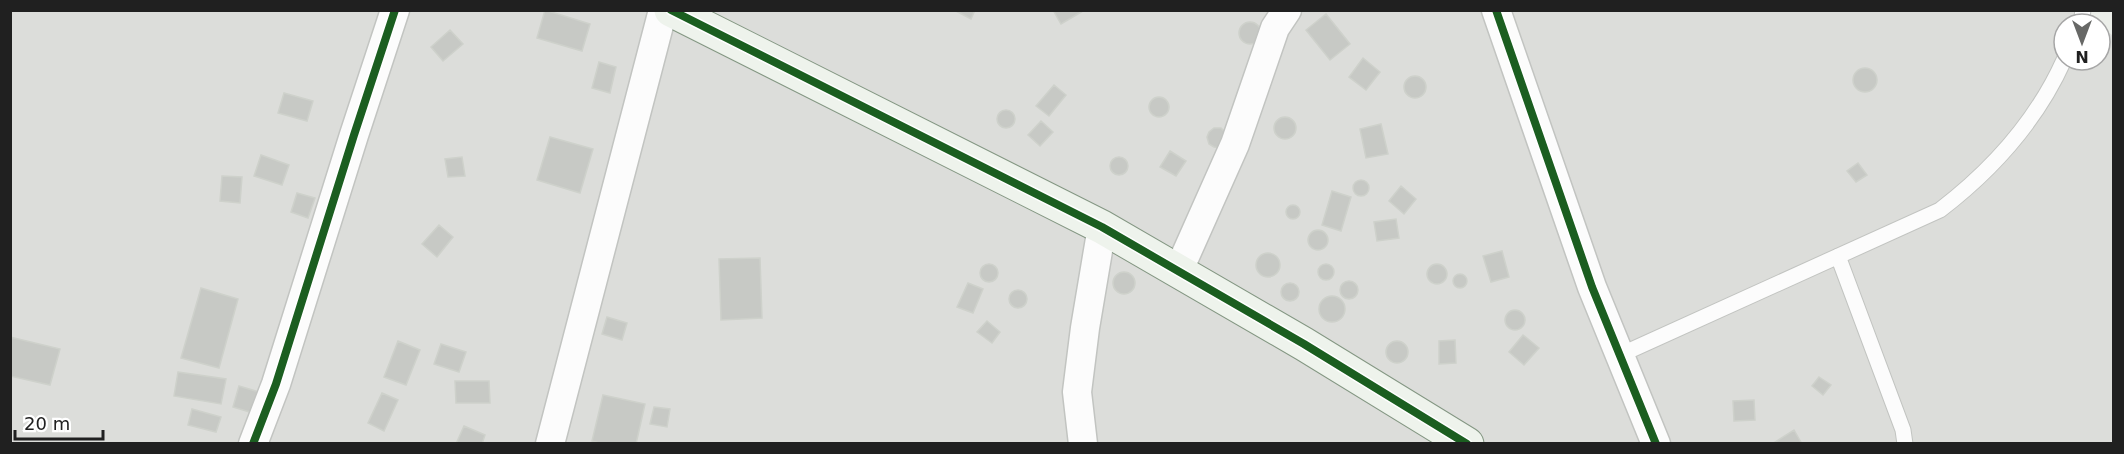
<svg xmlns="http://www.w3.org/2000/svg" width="2124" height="454" font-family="'DejaVu Sans',sans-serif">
	<rect width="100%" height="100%" fill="#ebeee9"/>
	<!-- residential -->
	<path fill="#dcddda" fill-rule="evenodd" d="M 10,11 L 2085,11 L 2113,36 L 2113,443 L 11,443 ZM 2064,24 L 2100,24 L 2100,60 L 2064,60 Z"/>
	<!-- building -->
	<path fill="#c7c9c5" stroke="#ced1cb" stroke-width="1.5" d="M 545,10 L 590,24 L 582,51 L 537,38 Z
		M 954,10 L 975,10 L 971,19 Z
		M 1053,10 L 1083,10 L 1083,11 L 1061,24 Z
		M 1326,14 L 1350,44 L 1330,60 L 1306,30 Z
		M1239 33a11 11 0 1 1 22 0a11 11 0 1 1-22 0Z
		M 450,30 L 463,44 L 443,61 L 431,47 Z
		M 1363,58 L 1380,72 L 1366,90 L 1349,77 Z
		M 599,62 L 616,67 L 610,93 L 592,88 Z
		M1853 80a12 12 0 1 1 24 0a12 12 0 1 1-24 0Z
		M1404 87a11 11 0 1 1 22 0a11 11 0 1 1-22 0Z
		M 1054,85 L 1066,95 L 1049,116 L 1036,106 Z
		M 284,93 L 313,101 L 307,121 L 278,113 Z
		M1149 107a10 10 0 1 1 20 0a10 10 0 1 1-20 0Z
		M997 119a9 9 0 1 1 18 0a9 9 0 1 1-18 0Z
		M1274 128a11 11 0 1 1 22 0a11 11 0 1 1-22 0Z
		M 1041,121 L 1053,132 L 1040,146 L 1028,135 Z
		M 1381,124 L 1388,154 L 1366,158 L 1360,129 Z
		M 1214,128 L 1221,128 L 1225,132 L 1220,148 L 1214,147 L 1209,144 L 1207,137 L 1209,132 Z
		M 550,137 L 593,149 L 580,193 L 537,180 Z
		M 1170,151 L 1186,161 L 1176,176 L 1160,167 Z
		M 261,155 L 289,165 L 282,185 L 254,176 Z
		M1110 166a9 9 0 1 1 18 0a9 9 0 1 1-18 0Z
		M 462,157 L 465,176 L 448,177 L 445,159 Z
		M 1858,163 L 1867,175 L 1856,182 L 1847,171 Z
		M 222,176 L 242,177 L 240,203 L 220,201 Z
		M1353 188a8 8 0 1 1 16 0a8 8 0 1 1-16 0Z
		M 1401,186 L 1416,199 L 1404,214 L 1389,201 Z
		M 1332,191 L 1351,197 L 1341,231 L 1322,225 Z
		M 297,193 L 315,198 L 308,218 L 291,212 Z
		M1286 212a7 7 0 1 1 14 0a7 7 0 1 1-14 0Z
		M 1396,219 L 1399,238 L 1377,241 L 1374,222 Z
		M 439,225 L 453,237 L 437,257 L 422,244 Z
		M1308 240a10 10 0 1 1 20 0a10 10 0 1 1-20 0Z
		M 1502,251 L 1509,277 L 1491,282 L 1483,256 Z
		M1256 265a12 12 0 1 1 24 0a12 12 0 1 1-24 0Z
		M 760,258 L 762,318 L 721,320 L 719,259 Z
		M1318 272a8 8 0 1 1 16 0a8 8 0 1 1-16 0Z
		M980 273a9 9 0 1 1 18 0a9 9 0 1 1-18 0Z
		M1427 274a10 10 0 1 1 20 0a10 10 0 1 1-20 0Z
		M1113 283a11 11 0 1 1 22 0a11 11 0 1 1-22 0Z
		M1453 281a7 7 0 1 1 14 0a7 7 0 1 1-14 0Z
		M1340 290a9 9 0 1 1 18 0a9 9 0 1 1-18 0Z
		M1281 292a9 9 0 1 1 18 0a9 9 0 1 1-18 0Z
		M 968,283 L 983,289 L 973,313 L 957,307 Z
		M 201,288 L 238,299 L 219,368 L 181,358 Z
		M1009 299a9 9 0 1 1 18 0a9 9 0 1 1-18 0Z
		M1319 309a13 13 0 1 1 26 0a13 13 0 1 1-26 0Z
		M1505 320a10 10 0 1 1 20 0a10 10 0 1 1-20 0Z
		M 607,317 L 627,323 L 622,340 L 602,334 Z
		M 987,321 L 1000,332 L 992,343 L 977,332 Z
		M 1523,335 L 1539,348 L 1524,365 L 1509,352 Z
		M 10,337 L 60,349 L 50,385 L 10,376 Z
		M 1455,340 L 1456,363 L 1439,364 L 1439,341 Z
		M1386 352a11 11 0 1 1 22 0a11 11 0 1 1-22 0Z
		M 398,341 L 420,350 L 406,385 L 384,377 Z
		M 441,344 L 466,352 L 459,372 L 434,364 Z
		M 178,372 L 226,379 L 221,404 L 174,396 Z
		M 1819,377 L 1831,385 L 1823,395 L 1812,386 Z
		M 455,381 L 489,381 L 490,403 L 456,403 Z
		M 239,386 L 259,392 L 253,413 L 233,407 Z
		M 382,393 L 398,400 L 384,431 L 368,423 Z
		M 603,395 L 645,404 L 636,444 L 603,444 L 592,441 Z
		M 1754,400 L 1755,420 L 1734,421 L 1733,401 Z
		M 654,407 L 670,409 L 667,427 L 650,424 Z
		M 192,409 L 221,417 L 216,432 L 188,425 Z
		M 464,426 L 485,435 L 482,444 L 456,444 Z
		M 1794,430 L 1802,444 L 1772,444 Z"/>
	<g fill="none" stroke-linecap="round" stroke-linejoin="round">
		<!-- lane casing -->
		<g stroke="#c2c4c1" stroke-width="17">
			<path id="lane" d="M 2081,24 L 2083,10
				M 1838,256 L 1903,430 L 1905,444
				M 1620,355 L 1940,210 C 1991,171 2037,120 2064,60"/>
		</g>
		<!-- street casing -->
		<g stroke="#c2c4c1" stroke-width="31">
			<path id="street" d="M 1496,10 L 1592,287 L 1656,444
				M 1178,272 L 1235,144 L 1275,28 L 1287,10
				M 253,444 L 276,384 L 354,135 L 395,10
				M 550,444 L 663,10
				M 1083,444 L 1077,392 L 1085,328 L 1102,227"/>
		</g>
		<!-- secondary casing -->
		<g stroke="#849783" stroke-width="35">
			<path id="secondary" d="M 671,10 L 1102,227 L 1304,344 L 1467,444"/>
		</g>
		<!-- lane -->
		<use href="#lane" stroke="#fcfcfc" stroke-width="15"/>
		<!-- street -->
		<use href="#street" stroke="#fcfcfc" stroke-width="28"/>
		<!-- secondary -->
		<use href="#secondary" stroke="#eef3ec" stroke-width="33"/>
		<!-- cycleway casing -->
		<g stroke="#fff" stroke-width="11">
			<path id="cycleway" d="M 671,10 L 1102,227 L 1304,344 L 1467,444
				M 1496,10 L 1592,287 L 1656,444
				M 253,444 L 276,384 L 354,135 L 395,10"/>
		</g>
		<!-- cycleway -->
		<use href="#cycleway" stroke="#1b5e20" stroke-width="8"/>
	</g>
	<!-- border -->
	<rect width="2124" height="454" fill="none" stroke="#202020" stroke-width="24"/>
	<!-- north arrow -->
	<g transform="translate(2082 42) rotate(180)"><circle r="28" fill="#ffffff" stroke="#a6a6a6" stroke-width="1.5"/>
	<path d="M0-4.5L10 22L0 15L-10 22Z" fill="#676866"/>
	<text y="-9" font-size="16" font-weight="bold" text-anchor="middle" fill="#202020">N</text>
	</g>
	<!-- scale -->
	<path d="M15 430v9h88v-9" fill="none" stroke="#202020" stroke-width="3"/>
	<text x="24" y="430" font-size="18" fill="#202020" stroke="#ffffff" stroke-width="4.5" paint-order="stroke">20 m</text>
</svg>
